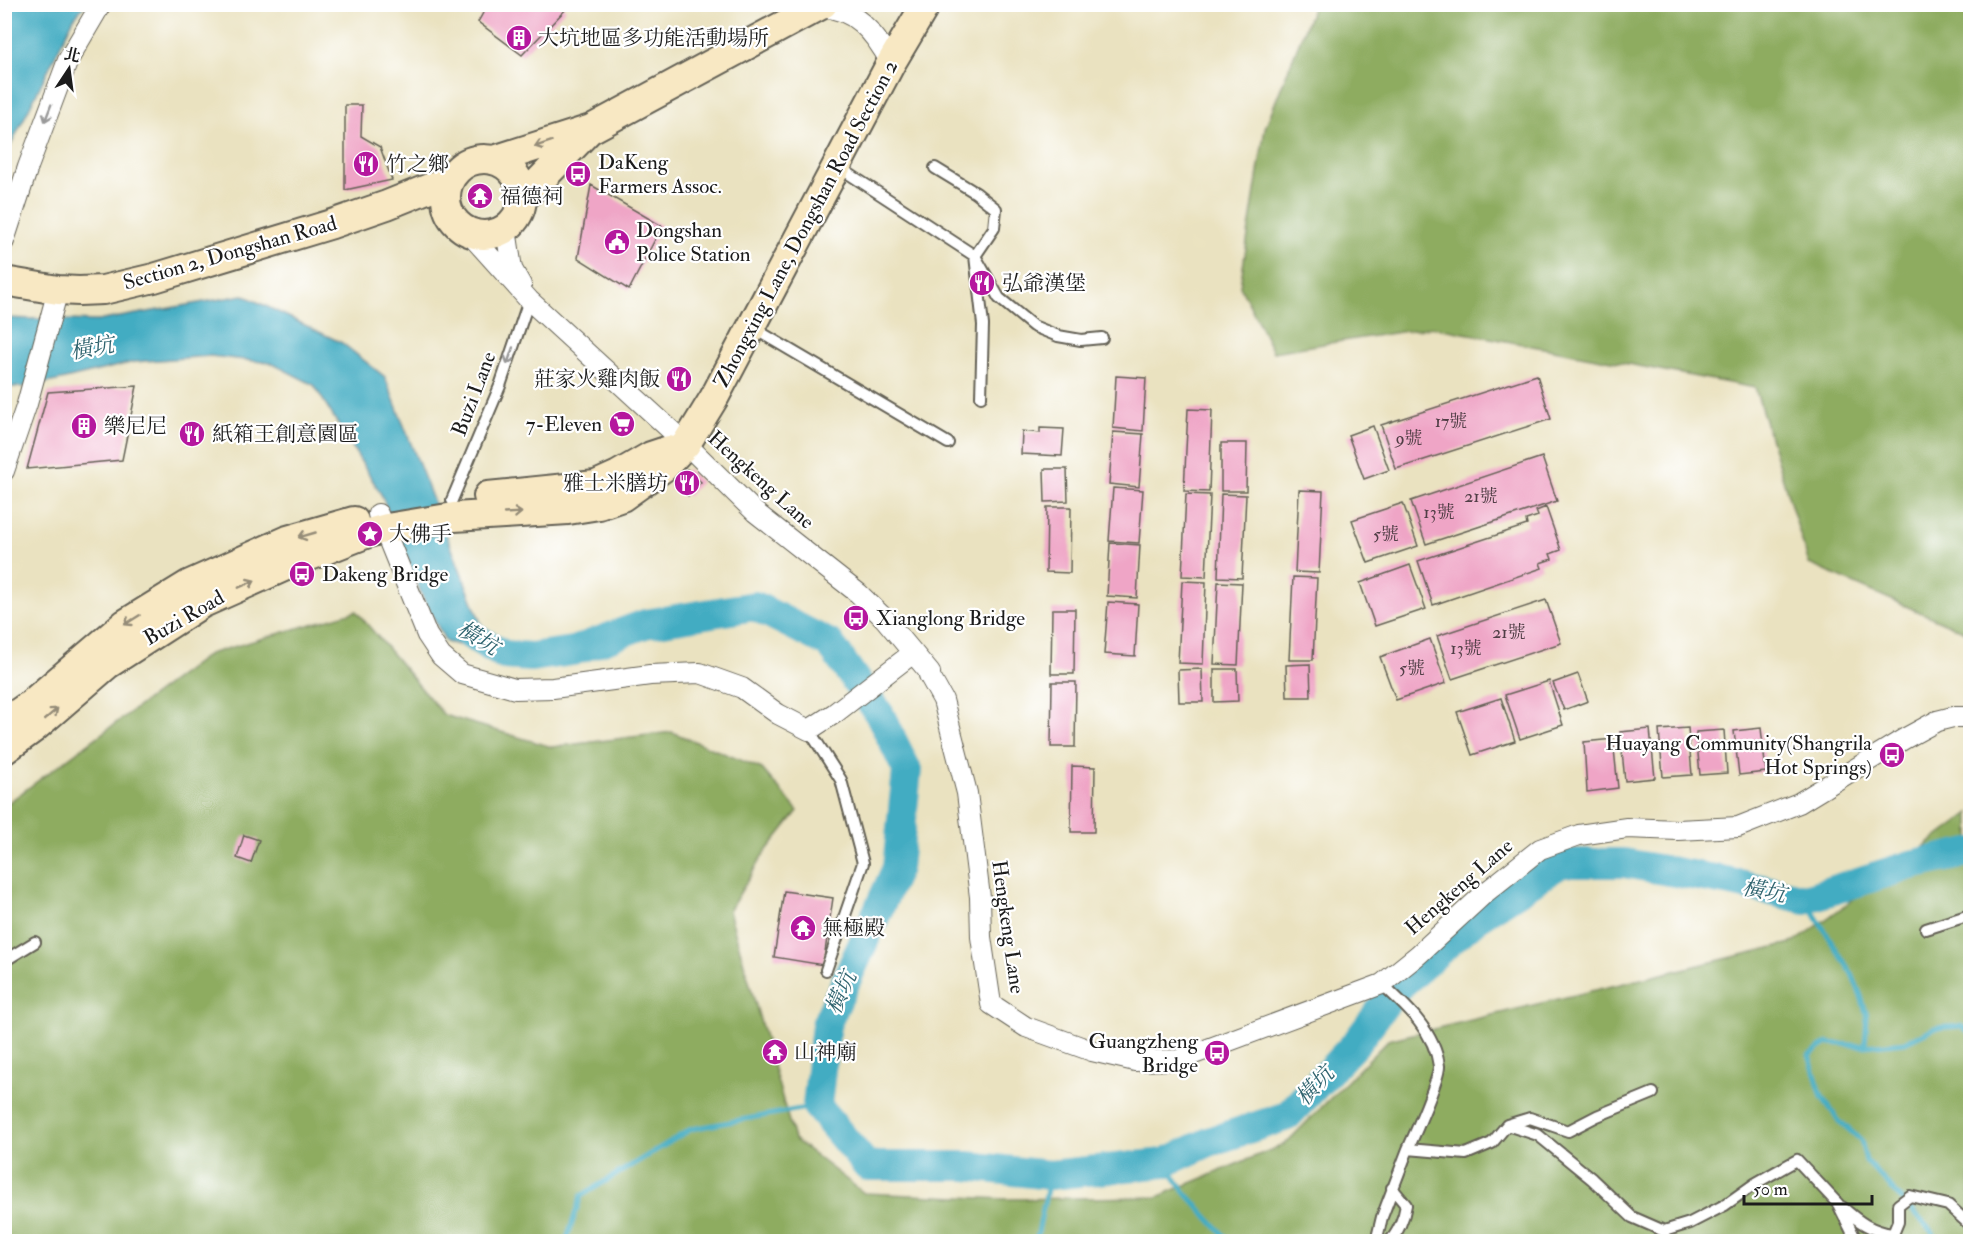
<svg xmlns="http://www.w3.org/2000/svg" width="1975" height="1246" font-family="'IM FELL Double Pica','Noto Serif TC',serif">
	<rect width="100%" height="100%" fill="#fff"/>
	<filter id="ink" filterUnits="userSpaceOnUse"><feTurbulence type="fractalNoise" baseFrequency=".0167" numOctaves="2"/><feDisplacementMap in="SourceGraphic" scale="12" xChannelSelector="R" yChannelSelector="G"/><feConvolveMatrix kernelMatrix="1 2 1 2 8 2 1 2 1" color-interpolation-filters="sRGB"/></filter>
	<filter id="wash" filterUnits="userSpaceOnUse"><feTurbulence type="fractalNoise" baseFrequency=".008" numOctaves="4" result="noise"/><feDisplacementMap in="SourceGraphic" scale="24" xChannelSelector="R" yChannelSelector="G"/><feGaussianBlur stdDeviation="1.35" result="paint"/><feColorMatrix in="noise" values="0 0 0 0 0 0 0 0 0 0 0 0 0 0 0 0 0 1.4 0 .05"/><feComposite in="paint" operator="in"/></filter>
	<g filter="url(#wash)">
		<rect width="100%" height="100%" fill="#eae2c0"/>
		<!-- forest -->
		<path fill="#8eac60" stroke="#55643e" stroke-width="1.5" d="M 1314,5 L 1970,5 L 1970,634 L 1809,564 L 1755,388 L 1432,327 L 1273,352 L 1240,286 L 1265,128 Z
			M 356,611 L 444,715 L 552,747 L 672,732 L 762,769 L 798,811 L 763,855 L 729,911 L 794,1139 L 864,1193 L 1006,1199 L 1157,1197 L 1285,1144 L 1388,1040 L 1795,942 L 1970,813 L 1970,1241 L 5,1241 L 4,806 L 209,654 Z"/>
		<!-- water -->
		<path fill="#43acc2" stroke="#30646f" stroke-width="1.5" d="M 5,4 L 85,5 L 74,18 L 5,157 Z
			M 243,295 L 342,343 L 385,377 L 486,636 L 504,655 L 446,642 L 423,598 L 381,494 L 314,385 L 271,363 L 210,356 L 134,362 L 57,381 L 22,387 L 5,387 L 5,318 L 97,321 Z"/>
		<g fill="none" stroke-linecap="round" stroke-linejoin="round">
			<!-- stream -->
			<path stroke="#43acc2" stroke-width="5" d="M 1805,899 L 1852,974 L 1861,996 L 1867,1016 L 1865,1046 L 1828,1043 L 1809,1055 L 1822,1097 L 1839,1121 L 1861,1140 L 1866,1161 L 1933,1233 L 1935,1242
				M 1865,1046 L 1905,1042 L 1934,1028 L 1961,1026 L 1970,1033
				M 1164,1163 L 1184,1191 L 1230,1242
				M 566,1242 L 581,1196 L 691,1129 L 817,1106
				M 1036,1242 L 1050,1175"/>
			<!-- river -->
			<path stroke="#43acc2" stroke-width="30" d="M 469,634 L 504,655 L 531,657 L 573,651 L 645,624 L 755,606 L 830,644 L 880,715 L 907,770 L 897,868 L 826,1025 L 817,1106 L 867,1166 L 967,1166 L 1050,1175 L 1164,1163 L 1209,1142 L 1287,1116 L 1356,1043 L 1397,988 L 1478,917 L 1561,863 L 1624,863 L 1731,882 L 1805,899 L 1911,865 L 1970,852"/>
		</g>
		<g id="blocks">
			<!-- building -->
			<path fill="#efa5c6" d="M 488,4 L 559,4 L 566,9 L 522,55 L 478,22 Z
				M 345,105 L 362,105 L 361,136 L 380,147 L 392,180 L 345,190 Z
				M 591,185 L 662,226 L 629,290 L 578,258 Z
				M 1537,375 L 1551,419 L 1396,469 L 1381,425 Z
				M 1116,376 L 1146,378 L 1143,431 L 1113,428 Z
				M 137,386 L 122,460 L 27,469 L 48,392 Z
				M 1188,409 L 1212,410 L 1209,492 L 1184,491 Z
				M 1373,426 L 1389,470 L 1364,479 L 1348,435 Z
				M 1040,428 L 1064,429 L 1062,456 L 1021,454 L 1022,431 L 1040,433 Z
				M 1113,432 L 1143,434 L 1139,487 L 1109,484 Z
				M 1221,443 L 1247,443 L 1246,491 L 1221,491 Z
				M 1542,457 L 1557,501 L 1426,544 L 1411,501 Z
				M 687,469 L 701,482 L 688,496 L 674,484 Z
				M 1044,469 L 1067,469 L 1068,501 L 1045,502 Z
				M 1113,488 L 1143,490 L 1139,543 L 1109,541 Z
				M 1299,490 L 1323,491 L 1319,573 L 1295,572 Z
				M 1186,494 L 1210,495 L 1206,577 L 1182,576 Z
				M 1221,494 L 1246,495 L 1242,578 L 1218,577 Z
				M 1403,503 L 1418,546 L 1368,563 L 1352,520 Z
				M 1047,507 L 1071,507 L 1070,573 L 1046,572 Z
				M 1546,507 L 1561,550 L 1550,554 L 1552,559 L 1540,563 L 1542,568 L 1433,605 L 1418,561 L 1527,525 L 1526,520 L 1538,516 L 1536,511 Z
				M 1110,543 L 1140,545 L 1137,598 L 1107,596 Z
				M 1410,565 L 1426,609 L 1375,626 L 1360,583 Z
				M 1293,577 L 1317,578 L 1313,660 L 1289,660 Z
				M 1182,581 L 1206,582 L 1203,664 L 1178,663 Z
				M 1218,582 L 1242,583 L 1238,665 L 1214,664 Z
				M 1546,600 L 1561,643 L 1452,679 L 1437,636 Z
				M 1108,602 L 1138,604 L 1135,656 L 1104,654 Z
				M 1052,609 L 1075,609 L 1074,674 L 1051,674 Z
				M 1430,639 L 1446,683 L 1396,700 L 1380,657 Z
				M 1310,664 L 1311,697 L 1287,697 L 1286,665 Z
				M 1202,669 L 1203,702 L 1179,702 L 1178,670 Z
				M 1214,669 L 1237,669 L 1238,701 L 1214,702 Z
				M 1578,674 L 1588,701 L 1564,710 L 1553,683 Z
				M 1549,681 L 1563,725 L 1520,739 L 1505,695 Z
				M 1052,682 L 1076,682 L 1075,747 L 1051,747 Z
				M 1501,698 L 1515,741 L 1472,755 L 1457,712 Z
				M 1688,728 L 1692,775 L 1663,777 L 1659,730 Z
				M 1761,728 L 1766,772 L 1739,775 L 1734,731 Z
				M 1650,729 L 1655,778 L 1625,781 L 1620,732 Z
				M 1724,730 L 1727,773 L 1700,775 L 1696,732 Z
				M 1613,739 L 1618,788 L 1587,792 L 1584,742 Z
				M 1072,766 L 1095,767 L 1094,832 L 1071,832 Z
				M 244,835 L 259,840 L 251,863 L 237,858 Z
				M 784,891 L 833,898 L 823,965 L 774,957 Z"/>
		</g>
	</g>
	<g filter="url(#ink)">
		<use href="#blocks" fill-opacity="0" stroke="#646155" stroke-width="1.5"/>
		<g fill="none" stroke-linecap="round" stroke-linejoin="round">
			<!-- service casing -->
			<g stroke="#646155" stroke-width="14">
				<path id="service" d="M 837,166 L 975,256 L 999,298 L 1033,326 L 1058,336 L 1081,340 L 1102,338
					M 935,168 L 976,193 L 996,209 L 994,228 L 975,256 L 983,325 L 981,397
					M 753,328 L 948,443
					M 452,500 L 500,386 L 529,300
					M 809,730 L 841,780 L 863,863 L 826,970
					M 1926,929 L 1970,915
					M 4,961 L 35,942
					M 1382,984 C 1406,1006 1435,1032 1439,1066 C 1440,1077 1414,1136 1408,1149 L 1466,1154 L 1492,1143 L 1507,1125 L 1538,1135 L 1592,1179 L 1632,1217 L 1664,1231 L 1690,1223 L 1725,1205 L 1756,1183 L 1797,1160 L 1838,1204 L 1857,1242
					M 1507,1125 L 1530,1118 L 1568,1131 L 1597,1116 L 1653,1093
					M 1842,1207 C 1859,1222 1871,1231 1893,1234 L 1898,1222 L 1898,1205 L 1910,1196 L 1948,1205 L 1970,1225
					M 1376,1242 L 1382,1217 L 1408,1149
					M 1389,1242 C 1398,1233 1404,1218 1406,1205 L 1392,1188"/>
			</g>
			<!-- minor casing -->
			<g stroke="#646155" stroke-width="22">
				<path id="minor" d="M 817,8 C 853,5 875,33 891,63
					M 506,229 L 512,269 L 521,285
					M 468,232 L 529,300 L 686,444 L 755,512 L 858,593 L 884,618 L 930,673 L 929,675 L 943,700 L 967,793 L 980,897 L 981,937 L 991,1004 L 1026,1027 L 1092,1051 L 1135,1061 L 1178,1060 L 1382,984 L 1418,955 L 1485,893 L 1540,849 L 1579,835 L 1627,828 L 1678,830 L 1738,827 L 1799,803 L 1904,739 L 1937,721 L 1953,717 L 1970,717
					M 4,241 L 28,167 L 68,60 L 101,4
					M 4,471 L 27,404 L 58,290
					M 378,514 L 427,635 L 441,656 L 462,674 L 515,689 L 553,688 L 650,675 L 700,673 L 742,688 L 778,714 L 809,730 L 835,713 L 913,653"/>
			</g>
			<!-- secondary casing -->
			<g stroke="#646155" stroke-width="32">
				<path id="secondary" d="M446 197a38 38 0 1 1 76 0a38 38 0 1 1-76 0Z
					M 494,160 L 591,129 L 823,4
					M 523,198 L 588,131
					M 4,281 L 58,290 L 79,291 L 103,290 L 154,278 L 332,224 L 387,205 L 449,180
					M 488,496 L 596,485 L 618,475 L 651,456 L 669,450
					M 4,723 L 31,704 L 125,624 L 190,584 L 288,540 L 354,521
					M 4,750 L 34,728 L 108,664 L 201,604 L 295,562 L 368,533 L 387,528 L 454,517 L 568,510 L 599,505 L 622,497 L 664,467 L 686,444 L 714,398 L 891,63 L 926,4"/>
			</g>
			<!-- service -->
			<use href="#service" stroke="#fff" stroke-width="10"/>
			<!-- minor -->
			<use href="#minor" stroke="#fff" stroke-width="20"/>
			<!-- secondary -->
			<use href="#secondary" stroke="#f8e8c3" stroke-width="28"/>
		</g>
		<!-- one-way arrows -->
		<defs><path id="oneway-shaft" d="M-6 0H5M1.5-3L5.5 0L1.5 3" fill="none" stroke-width="1.6" stroke-linecap="round" stroke-linejoin="round" transform="scale(1.5)"/></defs>
		<g stroke="#999">
			<use href="#oneway-shaft" transform="translate(48 113) rotate(111)"/>
			<use href="#oneway-shaft" transform="translate(510 356) rotate(109)"/>
		</g>
		<g stroke="#958c78">
			<use href="#oneway-shaft" transform="translate(543 144) rotate(162)"/>
			<use href="#oneway-shaft" transform="translate(513 513) rotate(-3)"/>
			<use href="#oneway-shaft" transform="translate(307 535) rotate(164)"/>
			<use href="#oneway-shaft" transform="translate(247 584) rotate(-24)"/>
			<use href="#oneway-shaft" transform="translate(132 620) rotate(148)"/>
			<use href="#oneway-shaft" transform="translate(51 714) rotate(-41)"/>
		</g>
	</g>
	<!-- icons -->
	<defs>
		<g id="building-disc" transform="scale(1.35)"><circle r="9.5" fill="#b5179e" stroke="#fff"/><path d="M-4-6H4V6H1V3H-1V6H-4ZM-2.5-4.3h1.7v1.8h-1.7ZM.8-4.3h1.7v1.8H.8ZM-2.5-1h1.7V.8h-1.7ZM.8-1h1.7V.8H.8Z" fill="#fff"/></g>
		<g id="restaurant-disc" transform="scale(1.35)"><circle r="9.5" fill="#b5179e" stroke="#fff"/><path d="M-5-6h1v4h1v-4h1v4h1v-4h1v5L-1.5 .5V6h-2V.5L-5-1ZM5-6V6H3V1.5H1.5Q1.5-4 5-6Z" fill="#fff"/></g>
		<g id="bus-disc" transform="scale(1.35)"><circle r="9.5" fill="#b5179e" stroke="#fff"/><path d="M-5-6H5V4H4V6H2V4H-2V6H-4V4H-5ZM-3.5-4V0h7V-4ZM-3.5 1.2v1.5H-2V1.2ZM2 1.2v1.5H3.5V1.2Z" fill="#fff"/></g>
		<g id="temple-disc" transform="scale(1.35)"><circle r="9.5" fill="#b5179e" stroke="#fff"/><path d="M0-6L5-2H3V0L6.5 2.5H4V6H1.5V3h-3V6H-4V2.5H-6.5L-3 0V-2H-5Z" fill="#fff"/></g>
		<g id="civic-disc" transform="scale(1.35)"><circle r="9.5" fill="#b5179e" stroke="#fff"/><path d="M-.6-6.5H3V-4.5H.6V-3L4-1V1h2V6H-6V1h2V-1L-.6-3ZM-1.2 2.5V6h2.4V2.5Z" fill="#fff"/></g>
		<g id="supermarket-disc" transform="scale(1.35)"><circle r="9.5" fill="#b5179e" stroke="#fff"/><path d="M-6-5.5h2.5l.6 2H6L4.5 2H-2.5L-4.4-4H-6ZM-1.5 3.2a1.3 1.3 0 1 0 .1 0ZM3 3.2a1.3 1.3 0 1 0 .1 0Z" fill="#fff"/></g>
		<g id="sight-disc" transform="scale(1.35)"><circle r="9.5" fill="#b5179e" stroke="#fff"/><path d="M0-6L1.8-2.2L6-1.7L2.9 1.2L3.7 5.4L0 3.3L-3.7 5.4L-2.9 1.2L-6-1.7L-1.8-2.2Z" fill="#fff"/></g>
	</defs>
	<g fill-rule="evenodd">
		<use href="#building-disc" x="519" y="38"/>
		<use href="#restaurant-disc" x="366" y="164"/>
		<use href="#bus-disc" x="578" y="174"/>
		<use href="#temple-disc" x="480" y="196"/>
		<use href="#civic-disc" x="617" y="242"/>
		<use href="#restaurant-disc" x="982" y="283"/>
		<use href="#restaurant-disc" x="679" y="379"/>
		<use href="#supermarket-disc" x="622" y="424"/>
		<use href="#building-disc" x="84" y="426"/>
		<use href="#restaurant-disc" x="192" y="434"/>
		<use href="#restaurant-disc" x="687" y="483"/>
		<use href="#sight-disc" x="370" y="534"/>
		<use href="#bus-disc" x="302" y="574"/>
		<use href="#bus-disc" x="856" y="618"/>
		<use href="#bus-disc" x="1892" y="755"/>
		<use href="#temple-disc" x="803" y="928"/>
		<use href="#temple-disc" x="775" y="1052"/>
		<use href="#bus-disc" x="1217" y="1053"/>
	</g>
	<g text-anchor="middle" dominant-baseline="central" stroke-width="4.5" stroke-linejoin="round" paint-order="stroke">
		<!-- number labels -->
		<g font-size="18" fill="#513e46">
			<text x="1451" y="421">17號</text>
			<text x="1409" y="438">9號</text>
			<text x="1481" y="496">21號</text>
			<text x="1439" y="512">13號</text>
			<text x="1386" y="534">5號</text>
			<text x="1509" y="632">21號</text>
			<text x="1466" y="648">13號</text>
			<text x="1412" y="668">5號</text>
		</g>
		<!-- poi labels -->
		<g font-size="21" fill="#1c1c1c" stroke="#fff" text-anchor="start">
			<text x="538" y="38">大坑地區多功能活動場所</text>
			<text x="598" y="162">DaKeng<tspan x="598" dy="24">Farmers Assoc.</tspan></text>
			<text x="386" y="164">竹之鄉</text>
			<text x="500" y="196">福德祠</text>
			<text x="636" y="230">Dongshan<tspan x="636" dy="24">Police Station</tspan></text>
			<text x="1002" y="283">弘爺漢堡</text>
			<text x="660" y="379" text-anchor="end">莊家火雞肉飯</text>
			<text x="602" y="424" text-anchor="end">7-Eleven</text>
			<text x="104" y="426">樂尼尼</text>
			<text x="212" y="434">紙箱王創意園區</text>
			<text x="668" y="483" text-anchor="end">雅士米膳坊</text>
			<text x="389" y="534">大佛手</text>
			<text x="322" y="574">Dakeng Bridge</text>
			<text x="876" y="618">Xianglong Bridge</text>
			<text x="1872" y="743" text-anchor="end">Huayang Community(Shangrila<tspan x="1872" dy="24">Hot Springs)</tspan></text>
			<text x="822" y="928">無極殿</text>
			<text x="1198" y="1041" text-anchor="end">Guangzheng<tspan x="1198" dy="24">Bridge</tspan></text>
			<text x="794" y="1052">山神廟</text>
		</g>
		<!-- street labels -->
		<g font-size="21" fill="#1c1c1c" stroke="#fff">
			<text transform="translate(806 224) rotate(-62)">Zhongxing Lane, Dongshan Road Section 2</text>
			<text transform="translate(230 253) rotate(-16)">Section 2, Dongshan Road</text>
			<text transform="translate(474 394) rotate(-69)">Buzi Lane</text>
			<text transform="translate(761 480) rotate(42)">Hengkeng Lane</text>
			<text transform="translate(184 618) rotate(-30)">Buzi Road</text>
			<text transform="translate(1459 887) rotate(-41)">Hengkeng Lane</text>
			<text transform="translate(1008 927) rotate(82)">Hengkeng Lane</text>
		</g>
		<!-- water labels -->
		<g font-size="22" font-style="italic" fill="#30646f" stroke="#fff">
			<text transform="translate(92 348) rotate(-10)">橫坑</text>
			<text transform="translate(478 638) rotate(31)">橫坑</text>
			<text transform="translate(1764 891) rotate(11)">橫坑</text>
			<text transform="translate(841 993) rotate(-66)">橫坑</text>
			<text transform="translate(1315 1086) rotate(-47)">橫坑</text>
		</g>
	</g>
	<!-- margin -->
	<rect width="1975" height="1246" fill="none" stroke="#fff" stroke-width="24"/>
	<!-- north arrow -->
	<g transform="translate(69 69) rotate(13)" stroke="#ffffff" stroke-width="4.5" paint-order="stroke">
	<path d="M0-4.5L10 22L0 15L-10 22Z" fill="#1c1c1c"/>
	<text y="-9" font-size="16" font-weight="bold" text-anchor="middle" fill="#1c1c1c">北</text>
	</g>
	<!-- scale -->
	<path d="M1744 1195v9h128v-9" fill="none" stroke="#1c1c1c" stroke-width="3"/>
	<text x="1753" y="1195" font-size="18" fill="#1c1c1c" stroke="#ffffff" stroke-width="4.5" paint-order="stroke">50 m</text>
</svg>
